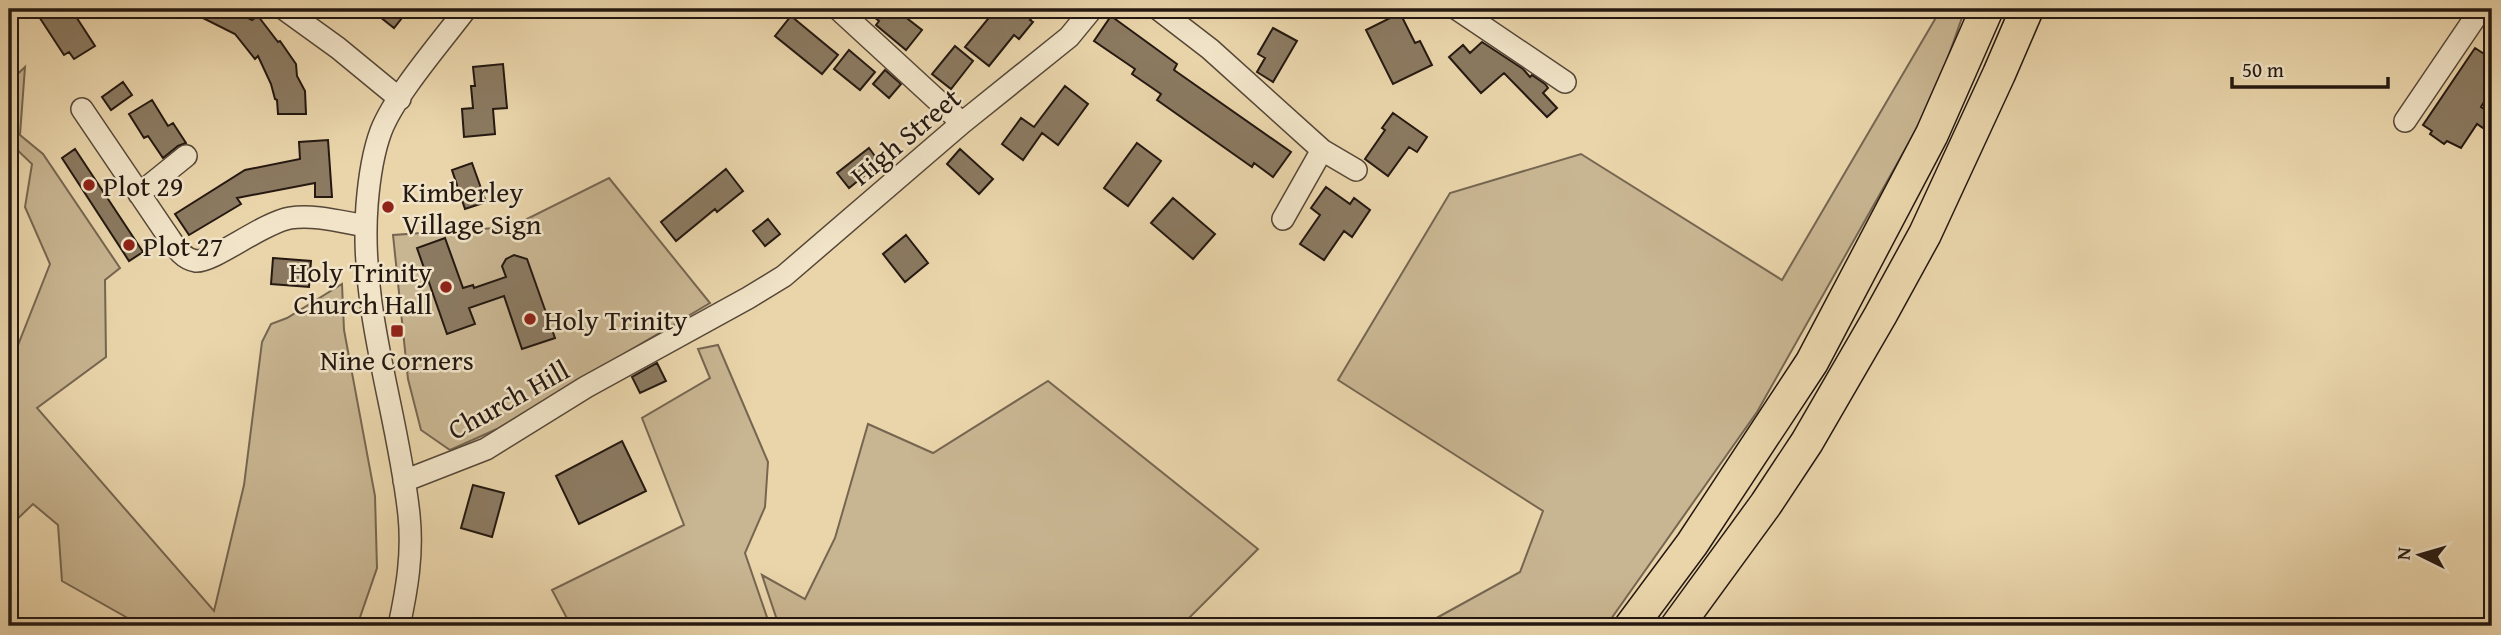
<svg xmlns="http://www.w3.org/2000/svg" width="2501" height="635" font-family="'Gentium Book Plus',serif">
	<rect width="100%" height="100%" fill="#ead5ab"/>
	<filter id="stains"><feTurbulence type="fractalNoise" baseFrequency=".00286" numOctaves="4"/><feColorMatrix values="0 0 0 0 .2 0 0 0 0 .09 0 0 0 0 .02 0 0 0 .5 -.17"/></filter>
	<radialGradient id="worn" r=".72"><stop offset=".6" stop-color="#630" stop-opacity="0"/><stop offset="1" stop-color="#630" stop-opacity=".3"/></radialGradient>
	<!-- green -->
	<path fill="#c8b591" stroke="#766651" stroke-width="2" d="M 1941,9 L 1965,9 L 1933,100 L 1757,412 L 1606,626 L 1422,626 L 1520,572 L 1543,511 L 1338,380 L 1450,193 L 1581,154 L 1782,280 Z
		M 25,67 L 20,135 L 43,154 L 120,268 L 105,280 L 106,357 L 37,408 L 214,611 L 244,485 L 262,342 L 271,324 L 287,318 L 342,284 L 344,330 L 375,496 L 377,568 L 357,626 L 142,626 L 62,581 L 58,525 L 33,504 L 9,527 L 9,368 L 50,264 L 25,207 L 32,164 L 9,142 L 9,82 Z
		M 609,178 L 710,303 L 497,429 L 450,450 L 421,430 L 408,379 L 393,235 L 511,227 Z
		M 718,345 L 768,462 L 765,507 L 745,553 L 770,626 L 571,626 L 552,590 L 684,525 L 642,418 L 710,378 L 698,349 Z
		M 1048,381 L 1258,549 L 1181,626 L 779,626 L 762,575 L 805,599 L 835,538 L 868,424 L 933,453 Z"/>
	<!-- building -->
	<path fill="#8b7a61" stroke="#241811" stroke-width="2" d="M 34,9 L 71,9 L 95,46 L 74,59 L 69,52 L 64,55 Z
		M 185,9 L 231,9 L 252,20 L 258,16 L 278,42 L 280,41 L 296,64 L 297,76 L 305,91 L 306,114 L 278,114 L 277,100 L 275,99 L 271,84 L 258,56 L 255,59 L 235,34 Z
		M 370,9 L 409,9 L 394,28 Z
		M 864,9 L 895,9 L 922,30 L 906,50 L 876,25 L 879,21 Z
		M 996,9 L 1039,9 L 1030,20 L 1033,22 L 1019,39 L 1014,35 L 989,66 L 965,47 Z
		M 1400,13 L 1415,43 L 1420,41 L 1432,65 L 1393,84 L 1366,30 Z
		M 791,16 L 838,55 L 822,74 L 775,36 Z
		M 1111,16 L 1177,64 L 1174,70 L 1291,152 L 1273,177 L 1254,163 L 1252,167 L 1157,100 L 1161,94 L 1132,74 L 1135,69 L 1094,41 Z
		M 1273,28 L 1297,41 L 1273,82 L 1257,72 L 1265,58 L 1258,54 Z
		M 1482,42 L 1523,69 L 1530,77 L 1532,75 L 1545,84 L 1548,88 L 1543,93 L 1557,108 L 1547,117 L 1504,73 L 1481,93 L 1449,57 L 1463,45 L 1470,53 Z
		M 955,46 L 973,61 L 951,89 L 932,74 Z
		M 2475,48 L 2492,59 L 2492,89 L 2481,107 L 2492,114 L 2492,120 L 2486,130 L 2477,124 L 2461,148 L 2447,141 L 2444,144 L 2430,134 L 2432,131 L 2423,125 Z
		M 849,50 L 875,72 L 860,90 L 834,69 Z
		M 503,64 L 507,108 L 493,109 L 495,134 L 464,137 L 462,109 L 473,108 L 471,86 L 475,86 L 473,67 Z
		M 885,70 L 901,84 L 889,98 L 873,84 Z
		M 123,82 L 132,95 L 111,110 L 102,97 Z
		M 1065,86 L 1088,104 L 1058,145 L 1042,133 L 1023,160 L 1002,144 L 1021,118 L 1034,127 Z
		M 152,100 L 168,126 L 173,123 L 186,143 L 178,146 L 163,158 L 148,136 L 144,138 L 129,114 Z
		M 1393,113 L 1427,137 L 1417,152 L 1409,147 L 1388,176 L 1365,159 L 1385,130 L 1382,128 Z
		M 328,140 L 332,197 L 315,197 L 315,183 L 237,198 L 241,204 L 189,235 L 175,214 L 245,170 L 300,159 L 299,142 Z
		M 1137,143 L 1161,161 L 1128,206 L 1104,188 Z
		M 869,148 L 880,163 L 849,188 L 837,173 Z
		M 75,149 L 143,252 L 129,261 L 62,158 Z
		M 960,149 L 993,179 L 979,194 L 947,164 Z
		M 472,163 L 486,202 L 465,209 L 452,170 Z
		M 726,169 L 743,191 L 717,212 L 715,209 L 676,241 L 661,222 Z
		M 1326,187 L 1350,204 L 1354,198 L 1370,210 L 1352,237 L 1344,231 L 1324,260 L 1300,244 L 1320,215 L 1311,208 Z
		M 1173,198 L 1215,234 L 1193,259 L 1151,223 Z
		M 768,219 L 780,234 L 765,246 L 753,231 Z
		M 906,235 L 928,263 L 905,282 L 883,254 Z
		M 445,238 L 463,288 L 473,285 L 474,288 L 506,277 L 502,266 L 506,259 L 514,255 L 527,259 L 555,338 L 522,349 L 504,296 L 469,308 L 475,324 L 447,334 L 417,248 Z
		M 273,258 L 311,261 L 309,287 L 271,284 Z
		M 657,363 L 666,381 L 640,393 L 632,377 Z
		M 622,441 L 646,491 L 579,524 L 556,476 Z
		M 473,485 L 504,493 L 492,537 L 461,528 Z"/>
	<g fill="none" stroke-linecap="round" stroke-linejoin="round">
		<!-- minor casing -->
		<g stroke="#564738" stroke-width="24">
			<path id="minor" d="M 284,9 L 338,48 L 400,99
				M 838,9 L 962,123
				M 1158,9 L 1210,49 L 1322,150 L 1356,170
				M 1457,9 L 1565,82
				M 82,109 L 168,236 C 175,246 182,259 196,261 C 214,262 262,223 290,218 C 314,214 342,222 366,226
				M 2405,121 L 2481,9
				M 139,194 L 186,156
				M 1283,219 L 1322,150
				M 404,481 L 486,449 L 586,387 L 748,298 L 784,276 L 962,123 L 1069,37 L 1092,9
				M 399,626 C 407,589 413,554 409,515 C 398,411 359,311 367,205 C 369,180 372,155 381,131 C 395,95 441,42 466,9"/>
		</g>
		<!-- highway casing -->
		<g stroke="#241811" stroke-width="35">
			<path id="highway" d="M 1631,626 L 1692,544 L 1812,362 L 1932,134 L 1987,9
				M 1677,626 L 1766,504 L 1807,442 L 1880,316 L 1925,234 L 1999,74 L 2027,9"/>
		</g>
		<!-- minor -->
		<use href="#minor" stroke="#f1e4c8" stroke-width="21"/>
		<!-- highway -->
		<use href="#highway" stroke="#ead5ab" stroke-width="32"/>
	</g>
	<!-- markers -->
	<g fill="#8f2418" stroke="#f1e4c8" stroke-width="2.5">
		<circle cx="89" cy="185" r="7"/>
		<circle cx="388" cy="207" r="7"/>
		<circle cx="129" cy="245" r="7"/>
		<circle cx="446" cy="287" r="7"/>
		<circle cx="530" cy="319" r="7"/>
		<rect x="390" y="324" width="14" height="14" rx="3.5"/>
	</g>
	<g text-anchor="middle" dominant-baseline="central" stroke-width="5" stroke-linejoin="round" paint-order="stroke">
		<!-- street labels -->
		<g font-size="28" fill="#241811" stroke="#f1e4c8">
			<text transform="translate(905 136) rotate(-40)">High Street</text>
			<text transform="translate(508 399) rotate(-29)">Church Hill</text>
		</g>
		<!-- poi labels -->
		<g font-size="28" fill="#241811" stroke="#f1e4c8" text-anchor="start">
			<text x="103" y="185">Plot 29</text>
			<text x="402" y="191">Kimberley<tspan x="402" dy="32">Village Sign</tspan></text>
			<text x="143" y="245">Plot 27</text>
			<text x="432" y="271" text-anchor="end">Holy Trinity<tspan x="432" dy="32">Church Hall</tspan></text>
			<text x="544" y="319">Holy Trinity</text>
			<text x="397" y="359" text-anchor="middle">Nine Corners</text>
		</g>
	</g>
	<!-- margin -->
	<rect width="2501" height="635" fill="none" stroke="#ead5ab" stroke-width="35"/>
	<rect x="10" y="10" width="2480" height="614" fill="none" stroke="#241811" stroke-width="3.5"/>
	<rect x="18" y="18" width="2466" height="600" fill="none" stroke="#241811" stroke-width="2"/>
	<!-- north arrow -->
	<g transform="translate(2420 555) rotate(275)" stroke="#f1e4c8" stroke-width="5" paint-order="stroke">
	<path d="M0-5L12 26L0 18L-12 26Z" fill="#241811"/>
	<text y="-10" font-size="19" font-weight="bold" text-anchor="middle" fill="#241811">N</text>
	</g>
	<!-- scale -->
	<path d="M2232 77v10h156v-10" fill="none" stroke="#241811" stroke-width="3.5"/>
	<text x="2242" y="77" font-size="21" fill="#241811" stroke="#f1e4c8" stroke-width="5" paint-order="stroke">50 m</text>
	<rect width="100%" height="100%" filter="url(#stains)"/>
	<rect width="100%" height="100%" fill="url(#worn)"/>
</svg>
